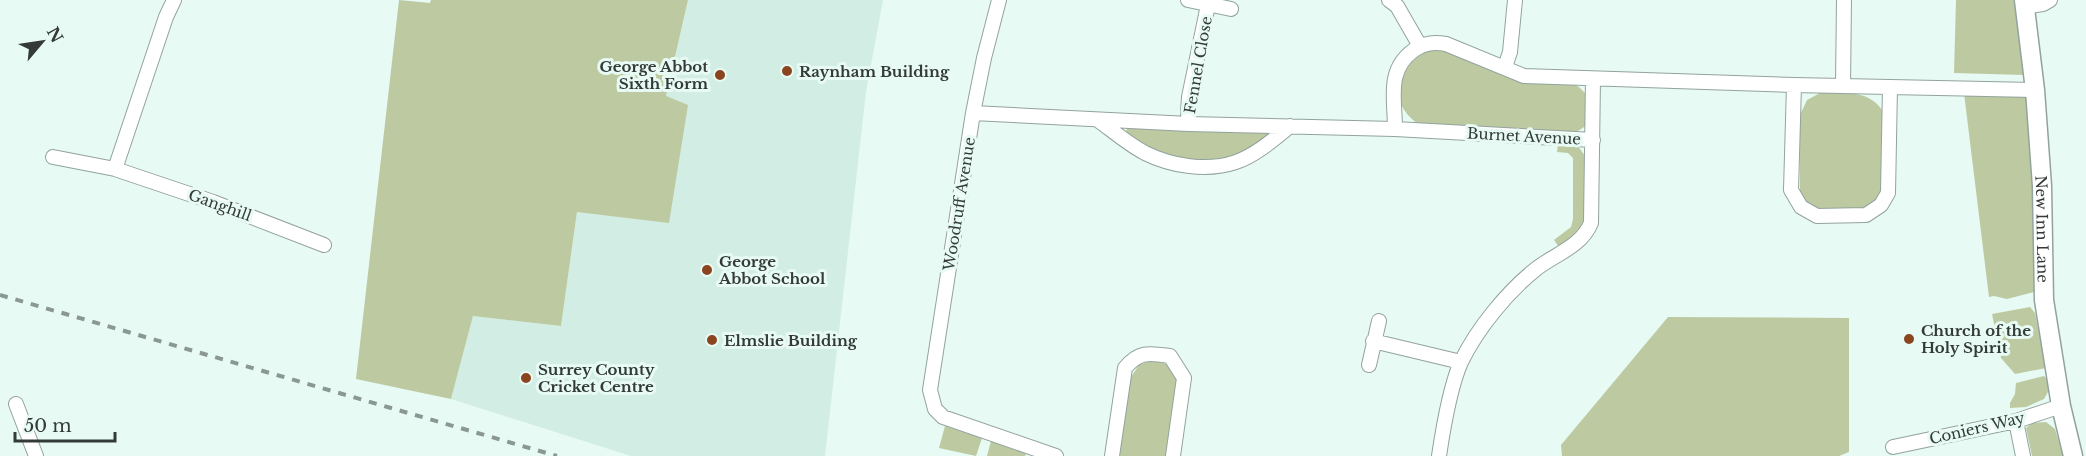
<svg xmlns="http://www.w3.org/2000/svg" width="2086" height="456" font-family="'Libre Baskerville',serif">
	<rect width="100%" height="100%" fill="#e7faf3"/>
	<!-- built -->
	<path fill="#d2ede4" d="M 688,0 L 883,0 L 866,92 L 825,456 L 631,456 L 451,399 L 473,316 L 561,326 L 577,212 L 666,96 Z"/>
	<!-- green -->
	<path fill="#bdcaa1" d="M 399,0 L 430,3 L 431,0 L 688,0 L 666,96 L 688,105 L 669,223 L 577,212 L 561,326 L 473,316 L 451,399 L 356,379 Z
		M 1956,0 L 2023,0 L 2027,70 L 2024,75 L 1954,73 Z
		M 1430,49 L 1445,51 L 1523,83 L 1573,84 L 1579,87 L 1587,95 L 1587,125 L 1575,133 L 1420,125 C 1384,102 1398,66 1430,49 Z
		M 1822,92 C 1847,94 1870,89 1884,113 L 1882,190 L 1881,196 L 1867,210 L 1812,209 L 1804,203 L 1800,194 L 1800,115 L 1807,100 Z
		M 2022,92 L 2029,100 L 2037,191 L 2034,292 L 2007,299 L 1994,296 L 1989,297 L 1964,93 Z
		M 1128,128 L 1275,131 L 1245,153 L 1198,166 L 1152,152 L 1124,133 Z
		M 1558,144 L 1577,145 L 1586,157 L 1585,220 L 1580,233 L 1559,247 L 1554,240 L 1571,227 L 1573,219 L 1573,158 L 1568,153 L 1557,152 Z
		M 2030,307 L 2035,313 L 2046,368 L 2015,374 L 2001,358 L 1992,314 Z
		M 1668,317 L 1849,318 L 1849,452 L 1839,456 L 1562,456 L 1561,445 Z
		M 1151,361 C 1167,361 1169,366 1179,378 L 1169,456 L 1119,456 L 1131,377 L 1139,365 Z
		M 2044,376 L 2049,381 L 2048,392 L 2044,399 L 2026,407 L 2010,408 L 2010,403 L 2015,394 L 2016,383 Z
		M 2046,422 L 2055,429 L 2063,456 L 2032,456 L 2026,428 L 2032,423 Z
		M 945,426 L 982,438 L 976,456 L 939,448 Z
		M 991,441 L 1026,454 L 1025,456 L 987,456 Z"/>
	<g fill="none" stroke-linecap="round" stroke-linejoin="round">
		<!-- minor casing -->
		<g stroke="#92a39d" stroke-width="16">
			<path id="minor" d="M 999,0 L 984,58 L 973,113 L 930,390 L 935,409 L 943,417 L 1056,456
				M 1188,0 L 1231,9
				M 1389,0 L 1397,6 L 1420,46
				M 2024,7 L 2043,4 L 2050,0
				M 1505,67 L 1510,52 L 1515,0
				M 1794,85 L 1791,190 L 1801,207 L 1817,216 L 1866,215 L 1881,205 L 1888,193 L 1890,87
				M 1843,86 L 1844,0
				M 973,113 L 1189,124 L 1395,129 L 1593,140
				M 1098,120 C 1113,131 1128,144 1145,153 C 1171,166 1207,172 1236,162 C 1256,155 1274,139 1290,126
				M 1189,124 L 1188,112 L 1189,97 L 1208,5
				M 1395,129 C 1395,99 1386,70 1414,50 C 1425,43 1433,42 1446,44 L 1524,76 L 1794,85 L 2035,90
				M 53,157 L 115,169 L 213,202 L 324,245
				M 115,169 L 166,17 L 174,0
				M 1373,341 L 1461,362
				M 1369,365 L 1379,321
				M 16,404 L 36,456
				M 2016,421 L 2023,456
				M 1893,447 L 2016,421 L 2061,406
				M 1112,456 L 1125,368 C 1139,351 1149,353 1170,356 L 1184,378 L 1173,456
				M 1439,456 C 1443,429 1450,387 1461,362 C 1477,329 1507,292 1536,269 C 1555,254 1581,247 1591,223 L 1593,79"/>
		</g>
		<!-- major casing -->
		<g stroke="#92a39d" stroke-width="21">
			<g id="major">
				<path id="s1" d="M 2024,0 L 2035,90 L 2042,186 L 2044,300 L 2061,406 L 2073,456"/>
			</g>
		</g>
		<!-- minor -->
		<use href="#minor" stroke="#fff" stroke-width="14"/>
		<!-- major -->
		<use href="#major" stroke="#fff" stroke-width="18"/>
		<!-- rail -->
		<path stroke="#8a9792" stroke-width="4" stroke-dasharray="8 8" stroke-linecap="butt" d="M 0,295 L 557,456"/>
	</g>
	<!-- markers -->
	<g fill="#8a441e" stroke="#e7faf3" stroke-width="2">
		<circle cx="787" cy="71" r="6"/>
		<circle cx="720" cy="75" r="6"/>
		<circle cx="707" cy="270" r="6"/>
		<circle cx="1909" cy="339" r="6"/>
		<circle cx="712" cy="340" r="6"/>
		<circle cx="526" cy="378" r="6"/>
	</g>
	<g text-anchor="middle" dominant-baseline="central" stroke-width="6" stroke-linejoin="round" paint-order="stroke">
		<!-- street labels -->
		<g font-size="15" fill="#333a37" stroke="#e7faf3">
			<text transform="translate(1198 65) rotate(-80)">Fennel Close</text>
			<text transform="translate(1524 136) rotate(3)">Burnet Avenue</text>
			<text transform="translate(959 204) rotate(-81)">Woodruff Avenue</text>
			<text transform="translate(220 205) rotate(20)">Ganghill</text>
			<text stroke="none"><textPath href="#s1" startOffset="230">New Inn Lane</textPath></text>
			<text transform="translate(1977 428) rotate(-13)">Coniers Way</text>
		</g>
		<!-- poi labels -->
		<g font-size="15" font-weight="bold" fill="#333a37" stroke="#e7faf3" text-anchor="start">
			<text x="708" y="66" text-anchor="end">George Abbot<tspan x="708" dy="17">Sixth Form</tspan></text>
			<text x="799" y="71">Raynham Building</text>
			<text x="719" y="261">George<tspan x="719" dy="17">Abbot School</tspan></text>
			<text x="1921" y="330">Church of the<tspan x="1921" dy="17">Holy Spirit</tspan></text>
			<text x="724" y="340">Elmslie Building</text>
			<text x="538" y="369">Surrey County<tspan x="538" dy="17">Cricket Centre</tspan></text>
		</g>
	</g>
	<!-- north arrow -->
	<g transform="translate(42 42) rotate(61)" stroke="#e7faf3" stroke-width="4.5" paint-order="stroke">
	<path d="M0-4.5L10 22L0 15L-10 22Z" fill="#333a37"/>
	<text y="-9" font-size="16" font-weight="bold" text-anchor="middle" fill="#333a37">N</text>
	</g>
	<!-- scale -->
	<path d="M15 432v9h100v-9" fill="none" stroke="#333a37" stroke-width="3"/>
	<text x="24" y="432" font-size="18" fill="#333a37" stroke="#e7faf3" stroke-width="4.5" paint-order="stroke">50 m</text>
</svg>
